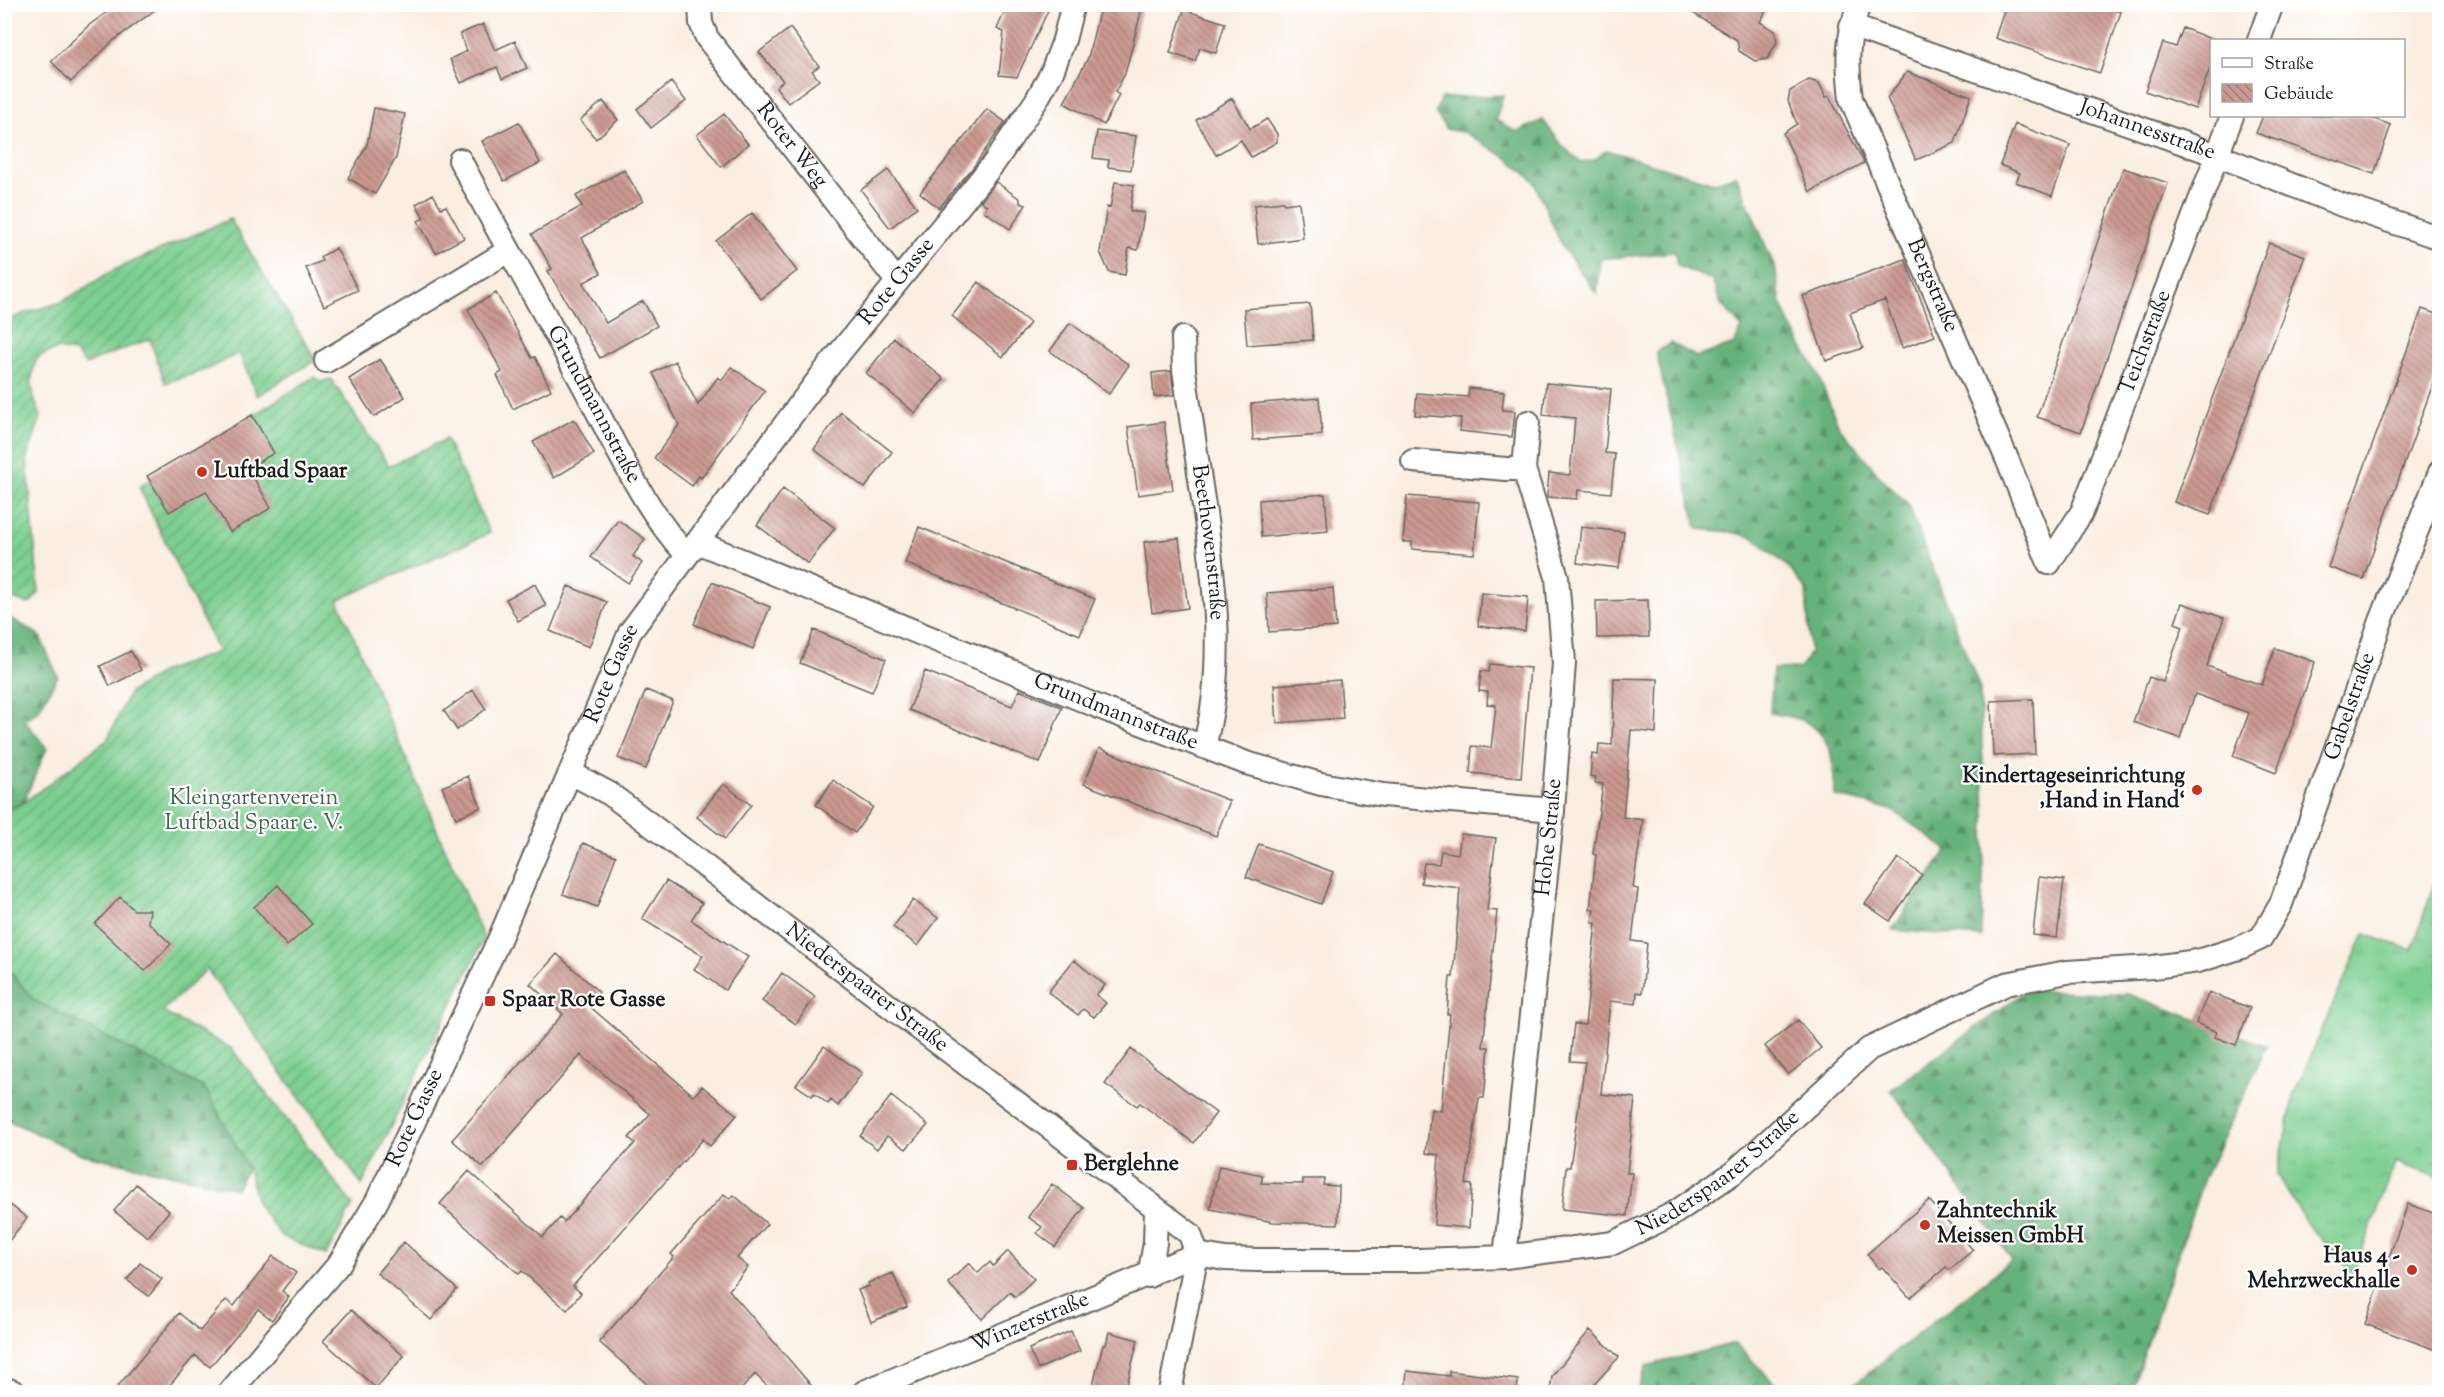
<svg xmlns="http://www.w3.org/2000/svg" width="2444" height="1397" font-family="'Sorts Mill Goudy',serif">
	<defs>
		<pattern id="grass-tufts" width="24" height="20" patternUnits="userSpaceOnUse" patternTransform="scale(1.5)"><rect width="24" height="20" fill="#7dcf91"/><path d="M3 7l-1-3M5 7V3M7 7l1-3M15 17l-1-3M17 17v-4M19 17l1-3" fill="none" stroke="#6bb17c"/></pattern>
		<pattern id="forest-firs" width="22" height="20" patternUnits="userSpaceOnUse" patternTransform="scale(1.5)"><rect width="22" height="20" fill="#66b27b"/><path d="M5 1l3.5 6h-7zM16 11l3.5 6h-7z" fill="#539064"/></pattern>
		<pattern id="garden-furrows" width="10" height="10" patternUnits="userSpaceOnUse" patternTransform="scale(1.5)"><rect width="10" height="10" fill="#7dcf91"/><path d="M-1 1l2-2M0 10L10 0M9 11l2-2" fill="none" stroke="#6bb17c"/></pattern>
		<pattern id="building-back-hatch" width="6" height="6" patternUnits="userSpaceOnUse" patternTransform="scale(1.5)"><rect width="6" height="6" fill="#cb9992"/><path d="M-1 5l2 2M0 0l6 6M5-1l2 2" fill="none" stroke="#a47c76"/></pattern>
	</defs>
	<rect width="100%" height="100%" fill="#fff"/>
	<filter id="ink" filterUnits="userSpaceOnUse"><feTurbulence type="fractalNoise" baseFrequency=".0167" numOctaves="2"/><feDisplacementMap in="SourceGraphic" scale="12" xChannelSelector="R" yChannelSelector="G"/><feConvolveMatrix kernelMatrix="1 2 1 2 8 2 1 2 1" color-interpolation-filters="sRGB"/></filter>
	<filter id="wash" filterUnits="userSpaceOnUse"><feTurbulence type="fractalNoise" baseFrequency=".008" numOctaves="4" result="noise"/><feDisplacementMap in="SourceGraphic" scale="24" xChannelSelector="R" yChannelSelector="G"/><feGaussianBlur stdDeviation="1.35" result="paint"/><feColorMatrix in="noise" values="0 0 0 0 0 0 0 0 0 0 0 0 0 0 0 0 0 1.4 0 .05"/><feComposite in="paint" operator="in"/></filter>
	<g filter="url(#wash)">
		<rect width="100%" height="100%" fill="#faeee1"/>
		<!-- grass -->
		<path fill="url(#grass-tufts)" stroke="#4c7656" stroke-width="1.5" d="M 2439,868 L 2439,1178 L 2396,1162 L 2353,1274 L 2306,1222 L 2277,1175 L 2294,1094 L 2364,934 L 2412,950 Z"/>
		<!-- forest -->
		<path fill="url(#forest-firs)" stroke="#41674c" stroke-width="1.5" d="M 1503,95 L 1496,120 L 1517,132 L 1543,120 L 1562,145 L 1580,162 L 1594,160 L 1607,150 L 1714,183 L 1736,175 L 1775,268 L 1781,303 L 1791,326 L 1816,370 L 1839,427 L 1885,482 L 1908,504 L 1980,689 L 1985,817 L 1981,937 L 1892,930 L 1947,850 L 1892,810 L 1835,796 C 1833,767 1835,738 1806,722 C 1796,717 1781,715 1770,713 L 1773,669 L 1801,668 L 1810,652 L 1806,590 L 1788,567 L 1753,537 L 1731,532 L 1697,529 L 1656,352 L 1671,343 L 1697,357 L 1734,344 L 1742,328 L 1721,304 L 1712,280 L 1677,266 L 1675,252 L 1600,259 L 1597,294 L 1563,248 L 1533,180 L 1507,158 L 1466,133 L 1446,129 L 1435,112 L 1441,98 Z
			M 4,614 L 39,635 L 58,676 L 38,711 L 24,720 L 47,748 L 23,803 L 5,811 Z
			M 4,965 L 34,1000 L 205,1088 L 248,1168 L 236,1189 L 81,1154 L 5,1119 Z
			M 2027,990 L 2128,994 L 2267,1046 L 2203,1181 L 2131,1392 L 1844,1392 L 2012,1260 L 1891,1090 Z
			M 1735,1343 L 1783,1392 L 1638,1392 L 1646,1366 Z"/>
		<!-- garden -->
		<path fill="url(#garden-furrows)" stroke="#4c7656" stroke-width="1.5" d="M 230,219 L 316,360 L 257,396 L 239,353 L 208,369 L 165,383 L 150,339 L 100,358 L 86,365 L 75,352 L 57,349 L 38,357 C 27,378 32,396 41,416 L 27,459 L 39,593 L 29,604 L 12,599 L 5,561 L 4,323 L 22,314 L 62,302 L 112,271 Z
			M 314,377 L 321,382 L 331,379 L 389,466 L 446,439 L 490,533 L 338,600 L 484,939 L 362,1185 L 207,969 L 162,1012 L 231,1048 L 353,1205 L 326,1255 L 281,1236 L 257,1204 L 248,1168 L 205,1088 L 34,1000 L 5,965 L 4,811 L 23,803 L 107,740 L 129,693 L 164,671 L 218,652 L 139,487 Z"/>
		<g id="blocks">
			<!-- building -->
			<path fill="url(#building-back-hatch)" d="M 118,4 L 163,4 L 113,41 L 71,82 L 51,61 L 88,26 Z
				M 1008,4 L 1051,4 L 1017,77 L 999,75 L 1004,32 L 997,29 Z
				M 1101,4 L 1143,4 L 1125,74 L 1115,92 L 1119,95 L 1104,125 L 1064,103 L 1088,58 Z
				M 1678,4 L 1770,4 L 1760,22 L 1775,31 L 1777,42 L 1767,59 L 1755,61 L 1739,51 L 1737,40 Z
				M 2006,4 L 2097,4 L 2121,12 L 2100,73 L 1995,38 Z
				M 1184,10 L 1225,23 L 1216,53 L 1200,48 L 1195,61 L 1170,53 Z
				M 483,24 L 495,50 L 515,41 L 527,68 L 502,79 L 497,67 L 461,83 L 450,59 L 467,51 L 460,34 Z
				M 790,28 L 819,66 L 812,71 L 819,80 L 788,103 L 776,87 L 783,81 L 759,52 Z
				M 2183,28 L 2211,39 L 2211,66 L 2195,109 L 2145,91 L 2163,43 L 2176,47 Z
				M 1907,72 L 1971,96 L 1955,143 L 1916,160 L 1887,98 Z
				M 1809,80 L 1819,83 L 1826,97 L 1829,96 L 1864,163 L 1810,192 L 1783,133 L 1797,124 L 1788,101 L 1790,91 Z
				M 671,82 L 686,101 L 651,128 L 637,109 Z
				M 1232,98 L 1250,129 L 1267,119 L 1277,134 L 1277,142 L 1251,157 L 1241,140 L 1216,155 L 1196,120 Z
				M 603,101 L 618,120 L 596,139 L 580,120 Z
				M 374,108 L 405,114 L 396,158 L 375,194 L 348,178 L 367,145 Z
				M 987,109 L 1005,122 L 974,166 L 939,208 L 920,193 Z
				M 724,114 L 748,144 L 721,167 L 697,135 Z
				M 2263,116 L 2366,116 L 2391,125 L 2374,174 L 2256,133 Z
				M 519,122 L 540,163 L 504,181 L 482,141 Z
				M 2015,124 L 2070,145 L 2052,196 L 2016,182 L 2020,173 L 2000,165 Z
				M 1097,131 L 1136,136 L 1131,170 L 1108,167 L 1109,160 L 1093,158 Z
				M 2123,168 L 2168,183 L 2081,432 L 2037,417 Z
				M 624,170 L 643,201 L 582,238 L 601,273 L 583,283 L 606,323 L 643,301 L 657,326 L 600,358 L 548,271 L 552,269 L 532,234 L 582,206 L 576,196 Z
				M 888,170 L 917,207 L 890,228 L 861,190 Z
				M 996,182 L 1020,199 L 1020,203 L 1026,205 L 1010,229 L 984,211 L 987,206 L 981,201 Z
				M 1115,182 L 1134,185 L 1130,211 L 1144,213 L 1138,250 L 1129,248 L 1125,275 L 1109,272 L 1100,252 L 1107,207 L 1110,208 Z
				M 433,194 L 441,208 L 446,206 L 464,238 L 436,253 L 418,221 L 424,218 L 416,204 Z
				M 1283,202 L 1284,204 L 1299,202 L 1303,238 L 1258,244 L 1254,205 Z
				M 752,213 L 797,271 L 761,299 L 716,241 Z
				M 2269,243 L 2305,256 L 2210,515 L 2174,502 Z
				M 336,248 L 358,290 L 324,306 L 306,268 L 322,261 L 320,257 Z
				M 1905,259 L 1935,336 L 1902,348 L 1885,300 L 1850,313 L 1863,348 L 1826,361 L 1803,296 Z
				M 979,282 L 1030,323 L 1003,357 L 952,316 Z
				M 496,293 L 532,358 L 535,357 L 551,390 L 513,409 L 497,375 L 502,372 L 468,309 Z
				M 1310,304 L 1313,340 L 1247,345 L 1244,309 Z
				M 2422,309 L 2439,315 L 2439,367 L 2363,579 L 2328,567 Z
				M 1070,323 L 1129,365 L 1109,394 L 1050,351 Z
				M 894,338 L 944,379 L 915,413 L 866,373 Z
				M 380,359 L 405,397 L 374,417 L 349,379 Z
				M 675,361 L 698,405 L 718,377 L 722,380 L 731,367 L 765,391 L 701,478 L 699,476 L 692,486 L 654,458 L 679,425 L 653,373 Z
				M 1171,371 L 1174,395 L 1154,397 L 1152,373 Z
				M 1546,383 L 1611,389 L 1605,453 L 1615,454 L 1611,493 L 1578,490 L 1577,499 L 1547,497 L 1549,473 L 1570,475 L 1575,418 L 1543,415 Z
				M 1469,388 L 1504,392 L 1502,410 L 1515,411 L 1512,437 L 1460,431 L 1461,418 L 1415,415 L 1417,393 L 1468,397 Z
				M 1319,398 L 1322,435 L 1253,440 L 1251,404 Z
				M 841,412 L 892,452 L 865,488 L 814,449 Z
				M 252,415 L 274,453 L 248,468 L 271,508 L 230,532 L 206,491 L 169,512 L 147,476 Z
				M 574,419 L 594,454 L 554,478 L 533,442 Z
				M 1164,422 L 1173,490 L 1138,495 L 1128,427 Z
				M 783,489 L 835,528 L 808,564 L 757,525 Z
				M 1325,494 L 1328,531 L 1261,537 L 1259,500 Z
				M 1407,496 L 1479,502 L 1474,554 L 1412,549 L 1412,542 L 1403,542 Z
				M 618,520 L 645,539 L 633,556 L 642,563 L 628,583 L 591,557 Z
				M 919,527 L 1095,599 L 1080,635 L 905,563 Z
				M 1581,527 L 1624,532 L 1619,568 L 1577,563 Z
				M 1179,538 L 1188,608 L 1152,613 L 1144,542 Z
				M 712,582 L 770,607 L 753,649 L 694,624 Z
				M 535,584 L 546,606 L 518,621 L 506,599 Z
				M 568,586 L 607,602 L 589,647 L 550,631 Z
				M 1333,588 L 1336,627 L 1269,632 L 1267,593 Z
				M 1481,593 L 1528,597 L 1525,631 L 1478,626 Z
				M 1648,600 L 1649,637 L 1597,638 L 1596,601 Z
				M 2182,603 L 2224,618 L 2207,666 L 2262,685 L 2275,648 L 2315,662 L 2276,773 L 2233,756 L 2249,713 L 2195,694 L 2180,738 L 2133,722 L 2149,677 L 2163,682 L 2183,626 L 2175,623 Z
				M 814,630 L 886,659 L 872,692 L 800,663 Z
				M 131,651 L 141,670 L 110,686 L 100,666 Z
				M 1490,664 L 1530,668 L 1521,778 L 1470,773 L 1472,746 L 1491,748 L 1496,705 L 1487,704 L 1488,692 L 1479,691 L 1481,671 L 1489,672 Z
				M 925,671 L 1012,706 L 1019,690 L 1062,707 L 1040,763 L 909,710 Z
				M 1614,678 L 1658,679 L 1656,733 L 1631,730 L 1623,817 L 1643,820 L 1633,888 L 1638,889 L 1632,941 L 1647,943 L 1642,993 L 1637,992 L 1636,1004 L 1610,1001 L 1601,1094 L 1635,1098 L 1627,1173 L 1632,1173 L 1627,1216 L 1562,1209 L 1566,1167 L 1570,1167 L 1585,1062 L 1570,1061 L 1574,1024 L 1585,1025 L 1596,923 L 1592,923 L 1594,909 L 1590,909 L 1596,855 L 1593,854 L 1603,784 L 1595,783 L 1596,777 L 1590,776 L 1592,754 L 1598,755 L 1599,744 L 1612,745 Z
				M 1340,680 L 1343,718 L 1277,723 L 1274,685 Z
				M 473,690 L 486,709 L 457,730 L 444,711 Z
				M 646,690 L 673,701 L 646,769 L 618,758 Z
				M 2033,699 L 2035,754 L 1993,756 L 1991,701 Z
				M 1099,748 L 1230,801 L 1216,836 L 1084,784 Z
				M 468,776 L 481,807 L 456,818 L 442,787 Z
				M 833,780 L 873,807 L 855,833 L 816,805 Z
				M 723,784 L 751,805 L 725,839 L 697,817 Z
				M 1461,834 L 1496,838 L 1487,910 L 1497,911 L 1483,1047 L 1489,1047 L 1484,1098 L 1479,1098 L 1466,1184 L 1472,1185 L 1469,1228 L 1434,1225 L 1439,1155 L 1426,1153 L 1431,1109 L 1441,1111 L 1450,1014 L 1447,1014 L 1450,977 L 1453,977 L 1460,888 L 1421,883 L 1424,863 L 1439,864 L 1441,851 L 1458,854 Z
				M 583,843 L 616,856 L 597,907 L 563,894 Z
				M 1259,844 L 1333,872 L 1321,904 L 1246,877 Z
				M 1898,858 L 1922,875 L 1890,921 L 1865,904 Z
				M 2039,877 L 2064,880 L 2057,938 L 2033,935 Z
				M 666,881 L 702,903 L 691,920 L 748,957 L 725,990 L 694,969 L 703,956 L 642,919 Z
				M 278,885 L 312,924 L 287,946 L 254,907 Z
				M 120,897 L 134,910 L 150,910 L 148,922 L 171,944 L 145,971 L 95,924 Z
				M 913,900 L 938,918 L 918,946 L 893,927 Z
				M 557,954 L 599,992 L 588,1005 L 694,1096 L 702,1086 L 737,1115 L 710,1146 L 703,1139 L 613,1241 L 573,1286 L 581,1293 L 567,1310 L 522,1271 L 519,1274 L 440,1204 L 469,1171 L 543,1237 L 560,1218 L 564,1222 L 635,1143 L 629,1138 L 650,1114 L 581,1055 L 483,1167 L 452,1140 L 563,1014 L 530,984 Z
				M 1074,960 L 1105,985 L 1096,995 L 1106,1003 L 1094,1017 L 1083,1009 L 1078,1015 L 1048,992 Z
				M 782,973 L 815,997 L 796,1024 L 762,1001 Z
				M 2209,992 L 2250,1008 L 2236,1045 L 2215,1037 L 2217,1032 L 2196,1023 Z
				M 1798,1020 L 1821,1048 L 1788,1075 L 1765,1046 Z
				M 824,1046 L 862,1073 L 838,1106 L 831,1100 L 828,1104 L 814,1093 L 812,1096 L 796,1085 Z
				M 1131,1049 L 1216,1113 L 1194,1143 L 1140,1103 L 1137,1106 L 1105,1084 Z
				M 891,1096 L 928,1125 L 906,1149 L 887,1136 L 877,1149 L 860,1136 Z
				M 1219,1166 L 1263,1175 L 1261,1183 L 1303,1184 L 1303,1179 L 1324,1179 L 1323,1185 L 1339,1186 L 1338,1224 L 1273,1222 L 1210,1209 Z
				M 136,1184 L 169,1211 L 148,1237 L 114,1211 Z
				M 1052,1184 L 1084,1208 L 1055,1247 L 1037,1233 L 1042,1227 L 1028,1217 Z
				M 724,1194 L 730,1199 L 734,1195 L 767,1224 L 737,1258 L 748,1267 L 729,1290 L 817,1392 L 773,1392 L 755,1374 L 739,1392 L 656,1392 L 599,1342 L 674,1257 L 671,1254 Z
				M 4,1200 L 27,1218 L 4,1247 Z
				M 1929,1200 L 1973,1250 L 1949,1270 L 1946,1267 L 1910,1298 L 1882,1267 L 1879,1269 L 1867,1254 Z
				M 2408,1204 L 2439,1215 L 2439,1351 L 2365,1324 Z
				M 404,1242 L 457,1289 L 431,1320 L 377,1273 Z
				M 1008,1251 L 1034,1279 L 1015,1297 L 1010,1292 L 982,1319 L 948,1283 L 969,1263 L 978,1273 L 990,1262 L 993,1266 Z
				M 273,1256 L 296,1273 L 282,1291 L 289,1297 L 272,1320 L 258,1309 L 210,1367 L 195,1355 L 164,1392 L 113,1392 L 179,1313 L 200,1331 L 226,1300 L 234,1306 Z
				M 140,1263 L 162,1279 L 149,1296 L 127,1280 Z
				M 893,1273 L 907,1307 L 871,1322 L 858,1290 L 869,1286 L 868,1283 Z
				M 351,1310 L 404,1356 L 376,1388 L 323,1341 Z
				M 1590,1330 L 1619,1357 L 1587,1392 L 1550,1392 L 1552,1376 Z
				M 1071,1331 L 1080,1351 L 1038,1369 L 1029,1349 Z
				M 1109,1332 L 1138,1340 L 1125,1392 L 1091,1392 L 1103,1345 L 1106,1345 Z
				M 1407,1371 L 1449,1376 L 1449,1371 L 1518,1380 L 1517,1392 L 1405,1392 Z"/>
		</g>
	</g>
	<g filter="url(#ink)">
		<use href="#blocks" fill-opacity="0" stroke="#6a6661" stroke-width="1.5"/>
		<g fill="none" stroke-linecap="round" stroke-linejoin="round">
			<!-- minor casing -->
			<g stroke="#6a6661" stroke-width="26">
				<g id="minor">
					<path id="s1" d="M 700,4 L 701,23 L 707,38 L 897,281"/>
					<path id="s2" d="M 1859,4 C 1846,41 1847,62 1851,99 L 2007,459 L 2049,563"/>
					<path id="s3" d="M 1851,26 L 2217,155 L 2342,205 L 2440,238"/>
					<path d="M 2259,40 L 2272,4"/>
					<path id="s4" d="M 460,160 C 501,238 545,314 587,392 C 615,444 646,512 686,554"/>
					<path id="s5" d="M 1183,338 L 1184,370 C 1191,416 1197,461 1204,506 C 1215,585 1226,669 1204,746"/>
					<path d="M 326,361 L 508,251"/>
					<path d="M 1413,461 L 1506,469 L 1524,469"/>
					<path id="s6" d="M 697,542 L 1109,711 L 1246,763 L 1321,784 L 1383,795 L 1553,810"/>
					<path id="s7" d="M 2049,563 L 2082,512 L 2232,116"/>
					<path id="s8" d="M 571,773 L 610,794 L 1190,1234 L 1197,1254"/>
					<path id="s9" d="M 1197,1254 L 1225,1259 L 1258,1260 L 1419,1260 L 1505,1257 L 1613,1243 L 1673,1214 L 1733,1173 L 1869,1049 L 2006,984 L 2067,972 L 2153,967 L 2198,961 L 2242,947 L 2261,938 L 2281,904 L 2381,621 L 2440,472"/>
					<path id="s10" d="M 1505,1257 L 1553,810 L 1564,663 L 1557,577 L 1524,469 L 1528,422"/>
					<path d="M 1149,1276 L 1155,1243 L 1156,1210"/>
					<path d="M 4,1388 L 14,1392"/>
					<path id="s11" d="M 230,1392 L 339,1264 L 377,1201 L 498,942 L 630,632 L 824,372 L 994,163 L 1036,101 L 1052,72 L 1064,40 L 1073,4"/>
					<path id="s12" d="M 864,1392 L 1197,1254"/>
					<path d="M 1170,1392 L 1197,1254"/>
				</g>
			</g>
			<!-- minor -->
			<use href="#minor" stroke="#fff" stroke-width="22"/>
		</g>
	</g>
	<!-- markers -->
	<g fill="#c8321e" stroke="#fff" stroke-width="2">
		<circle cx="202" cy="472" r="6"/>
		<circle cx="2197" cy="790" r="6"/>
		<rect x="484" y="995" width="12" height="12" rx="3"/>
		<rect x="1066" y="1159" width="12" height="12" rx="3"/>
		<circle cx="1925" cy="1225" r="6"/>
		<circle cx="2412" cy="1270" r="6"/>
	</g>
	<g text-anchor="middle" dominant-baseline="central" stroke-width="4.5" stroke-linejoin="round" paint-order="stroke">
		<!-- street labels -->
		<g font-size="22" fill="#1c1c1c" stroke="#fff">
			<text stroke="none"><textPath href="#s3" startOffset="314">Johannesstraße</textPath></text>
			<text stroke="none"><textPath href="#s1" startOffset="172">Roter Weg</textPath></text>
			<text stroke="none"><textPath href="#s11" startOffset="1305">Rote Gasse</textPath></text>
			<text stroke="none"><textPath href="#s2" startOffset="300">Bergstraße</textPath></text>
			<text stroke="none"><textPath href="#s7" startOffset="242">Teichstraße</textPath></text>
			<text stroke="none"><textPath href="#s4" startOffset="279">Grundmannstraße</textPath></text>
			<text stroke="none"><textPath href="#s5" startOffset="206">Beethovenstraße</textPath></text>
			<text stroke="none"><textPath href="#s11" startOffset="819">Rote Gasse</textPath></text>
			<text stroke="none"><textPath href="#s9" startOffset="1402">Gabelstraße</textPath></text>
			<text stroke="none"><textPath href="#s6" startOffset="452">Grundmannstraße</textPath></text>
			<text stroke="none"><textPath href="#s10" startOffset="422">Hohe Straße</textPath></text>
			<text stroke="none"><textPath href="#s8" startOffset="366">Niederspaarer Straße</textPath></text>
			<text stroke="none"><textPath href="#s11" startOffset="333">Rote Gasse</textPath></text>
			<text stroke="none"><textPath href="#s9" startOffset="544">Niederspaarer Straße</textPath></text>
			<text stroke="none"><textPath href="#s12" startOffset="180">Winzerstraße</textPath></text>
		</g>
		<!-- poi labels -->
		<g font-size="22" font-weight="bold" fill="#1c1c1c" stroke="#fff" text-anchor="start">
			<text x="214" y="472">Luftbad Spaar</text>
			<text x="2185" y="777" text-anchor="end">Kindertageseinrichtung<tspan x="2185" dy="25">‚Hand in Hand‘</tspan></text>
			<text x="502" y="1001">Spaar Rote Gasse</text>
			<text x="1084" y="1165">Berglehne</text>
			<text x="1937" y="1212">Zahntechnik<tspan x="1937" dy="25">Meissen GmbH</tspan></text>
			<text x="2400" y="1257" text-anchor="end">Haus 4 -<tspan x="2400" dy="25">Mehrzweckhalle</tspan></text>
		</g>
		<!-- park labels -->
		<g font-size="22" fill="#43644b" stroke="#fff">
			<text x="254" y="799">Kleingartenverein<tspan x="254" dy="25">Luftbad Spaar e. V.</tspan></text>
		</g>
	</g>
	<!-- margin -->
	<rect width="2444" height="1397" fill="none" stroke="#fff" stroke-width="24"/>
	<!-- legend -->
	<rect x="2210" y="39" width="195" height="78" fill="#ffffff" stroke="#a4a4a4" stroke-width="1.5"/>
	<rect x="2222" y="58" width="30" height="9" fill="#ffffff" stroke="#a4a4a4" stroke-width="1.5"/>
	<text x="2264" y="69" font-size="18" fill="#1c1c1c">Straße</text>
	<rect x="2222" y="84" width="30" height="18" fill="url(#building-back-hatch)" stroke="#a4a4a4" stroke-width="1.5"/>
	<text x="2264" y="99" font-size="18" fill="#1c1c1c">Gebäude</text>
</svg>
